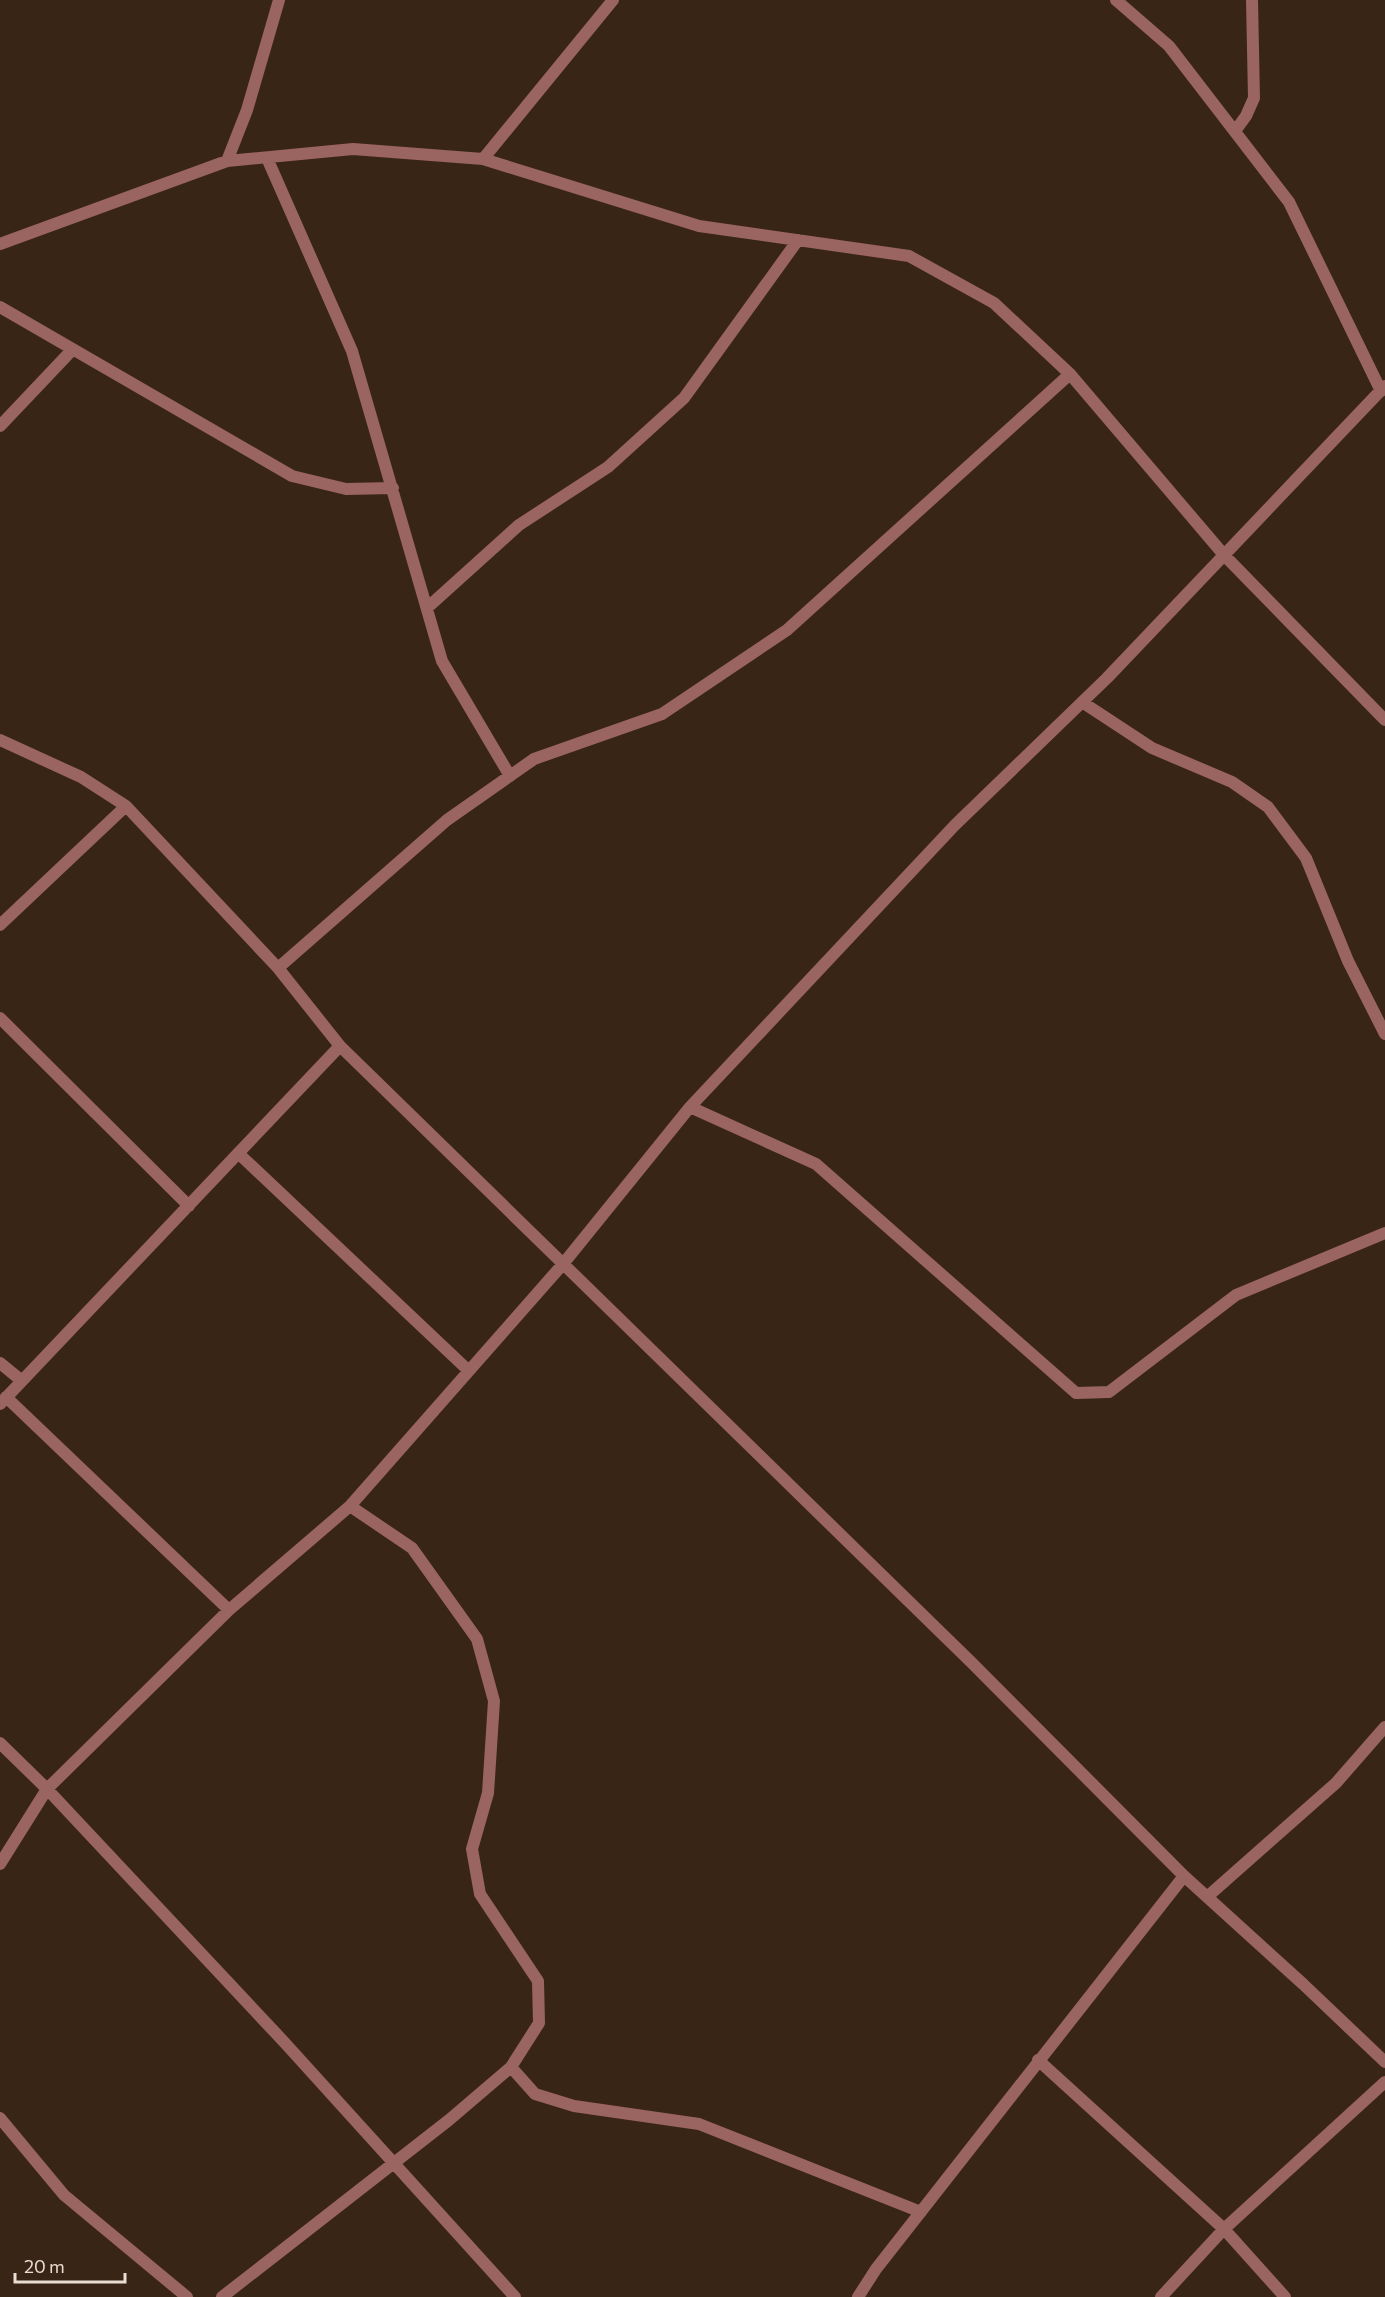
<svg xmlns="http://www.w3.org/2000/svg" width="1385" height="2297" font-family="Commissioner,sans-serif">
	<rect width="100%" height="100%" fill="#392515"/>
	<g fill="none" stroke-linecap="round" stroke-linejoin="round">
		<!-- street -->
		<path stroke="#9a6461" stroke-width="12" d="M 1116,0 L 1169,46 L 1289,202 L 1381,391
			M 1235,131 L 1246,116 L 1254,98 L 1252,0
			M 267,158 L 352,351 L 442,661 L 510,776
			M 483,159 L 613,0
			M 227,161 L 247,110 L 279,0
			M 0,244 L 227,161 L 353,149 L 483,159 L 699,226 L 909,256 L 994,303 L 1070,374 L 1224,555 L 1385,720
			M 0,307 L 292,476 L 346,489 L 393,488
			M 0,426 L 73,349
			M 427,608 L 519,525 L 608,467 L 684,398 L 798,240
			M 1082,702 L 1152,748 L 1232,782 L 1268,807 L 1306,858 L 1348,961 L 1385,1034
			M 0,740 L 81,777 L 126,806 L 278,968 L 340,1046 L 972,1663 L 1184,1876 L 1303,1984 L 1385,2062
			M 0,925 L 126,806
			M 278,968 L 447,820 L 534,759 L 662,714 L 787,630 L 1070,374
			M 0,1018 L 189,1206
			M 690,1107 L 816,1164 L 1076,1393 L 1109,1392 L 1236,1295 L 1385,1233
			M 238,1153 L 469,1371
			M 0,1363 L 22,1381
			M 6,1397 L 229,1610
			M 0,1404 L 340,1046
			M 0,1743 L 47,1789 L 285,2043 L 515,2297
			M 0,1864 L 47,1789 L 229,1610 L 350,1506 L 563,1264 L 690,1107 L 955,825 L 1107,678 L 1385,386
			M 1207,1897 L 1336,1783 L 1385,1727
			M 1038,2060 L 1224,2229 L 1285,2297
			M 511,2067 L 535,2094 L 574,2106 L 699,2124 L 921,2212
			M 0,2118 L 64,2195 L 187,2297
			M 222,2297 L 449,2120 L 511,2067 L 539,2023 L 538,1981 L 480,1894 L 472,1849 L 488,1793 L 494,1701 L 477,1639 L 412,1548 L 350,1506
			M 858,2297 L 876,2269 L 1184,1876
			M 1161,2297 L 1224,2229 L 1385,2082"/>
	</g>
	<!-- scale -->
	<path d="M15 2273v9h110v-9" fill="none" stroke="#eaddd2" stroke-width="3"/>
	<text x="24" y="2273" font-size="18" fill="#eaddd2" stroke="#392515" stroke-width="4.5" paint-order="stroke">20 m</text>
</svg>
